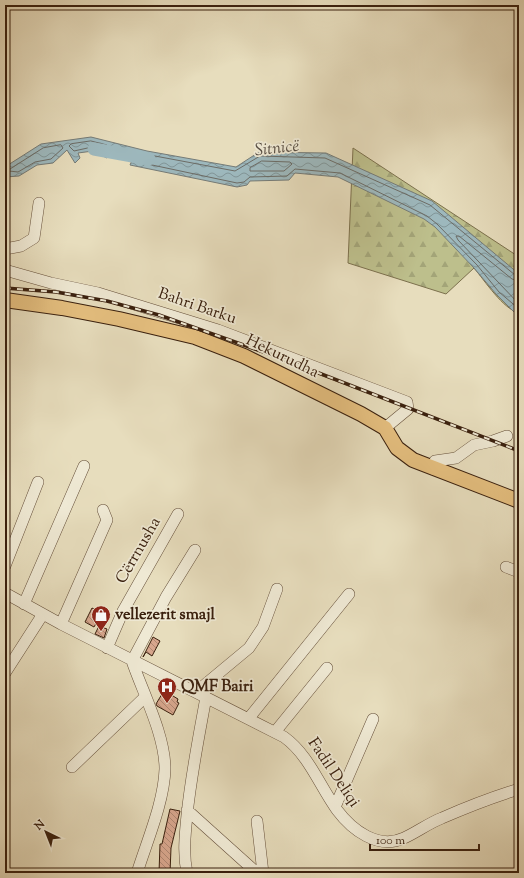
<svg xmlns="http://www.w3.org/2000/svg" width="524" height="878" font-family="'Sorts Mill Goudy',serif">
	<defs>
		<pattern id="forest-firs" width="22" height="20" patternUnits="userSpaceOnUse"><rect width="22" height="20" fill="#bdbf8c"/><path d="M5 1l3.5 6h-7zM16 11l3.5 6h-7z" fill="#a3a478"/></pattern>
		<pattern id="water-waves" width="16" height="10" patternUnits="userSpaceOnUse"><rect width="16" height="10" fill="#9db8bd"/><path d="M0 5q4-4 8 0t8 0" fill="none" stroke="#819598"/></pattern>
		<pattern id="building-back-hatch" width="6" height="6" patternUnits="userSpaceOnUse"><rect width="6" height="6" fill="#d7a68d"/><path d="M-1 5l2 2M0 0l6 6M5-1l2 2" fill="none" stroke="#af8772"/></pattern>
	</defs>
	<rect width="100%" height="100%" fill="#e7ddbd"/>
	<filter id="stains"><feTurbulence type="fractalNoise" baseFrequency=".005" numOctaves="4"/><feColorMatrix values="0 0 0 0 .2 0 0 0 0 .09 0 0 0 0 .02 0 0 0 .5 -.17"/></filter>
	<radialGradient id="worn" r=".72"><stop offset=".6" stop-color="#630" stop-opacity="0"/><stop offset="1" stop-color="#630" stop-opacity=".3"/></radialGradient>
	<!-- forest -->
	<path fill="url(#forest-firs)" stroke="#7c704d" d="M 353,148 L 519,257 L 519,313 C 503,309 485,281 474,268 L 446,294 L 348,263 Z"/>
	<!-- water -->
	<path fill="url(#water-waves)" stroke="#757b77" d="M 91,137 L 147,151 L 236,167 L 259,152 L 326,153 L 432,201 L 519,274 L 519,313 L 514,312 L 496,294 L 474,268 L 435,227 L 424,219 L 338,177 L 295,173 L 289,180 L 250,181 L 247,185 L 237,187 L 130,165 L 133,158 L 127,151 L 111,150 L 107,158 L 93,151 L 78,153 L 80,158 L 75,163 L 67,150 L 53,163 L 37,165 L 19,176 L 5,177 L 5,165 L 8,165 L 41,144 Z"/>
	<g fill="none" stroke-linecap="round" stroke-linejoin="round">
		<!-- shore -->
		<path stroke="#6c6c66" stroke-width="1" d="M 91,141 L 107,145 L 106,151 L 104,152 L 92,147 L 74,151 L 69,146 L 71,144 Z
			M 61,145 L 63,148 L 51,159 L 35,162 L 18,172 L 9,171 L 10,169 L 43,148 Z
			M 262,161 L 290,162 L 292,164 L 284,171 L 250,171 L 250,168 Z
			M 519,276 L 515,275 L 430,205 L 325,158 L 260,156 L 235,171 L 139,153 L 137,154 L 138,162 L 237,183 L 244,182 L 250,177 L 287,176 L 295,169 L 340,173 L 427,216 L 437,224 L 477,265 L 499,292 L 519,309
			M 519,281 L 512,279 L 459,236 L 456,236 L 458,240 L 519,304"/>
		<!-- river -->
		<path stroke="#9db8bd" stroke-width="13" d="M 94,149 L 149,159"/>
	</g>
	<!-- building -->
	<path fill="url(#building-back-hatch)" stroke="#3a200e" d="M 92,608 L 102,613 L 94,627 L 85,622 Z
		M 99,626 L 107,629 L 104,638 L 95,634 Z
		M 153,637 L 160,641 L 152,656 L 146,652 L 143,657 Z
		M 168,693 L 178,699 L 177,702 L 179,703 L 173,715 L 157,706 L 156,704 L 162,694 L 166,696 Z
		M 170,809 L 180,811 L 171,848 L 170,873 L 159,873 L 160,844 L 162,844 Z"/>
	<g fill="none" stroke-linecap="round" stroke-linejoin="round">
		<!-- minor casing -->
		<g stroke="#654f3a" stroke-width="12">
			<path id="minor" d="M 5,249 L 21,246 L 34,238 L 39,203
				M 5,270 L 51,283 L 98,293 L 218,330 L 407,402 L 408,409 L 385,428
				M 433,469 L 435,461 L 456,458 L 474,445 L 493,441 L 507,436
				M 5,566 L 38,482
				M 506,567 L 519,572
				M 5,593 L 61,624 L 284,737 C 309,755 319,785 337,810 C 352,830 378,850 404,838 C 417,832 429,823 442,818 C 467,807 493,797 519,789
				M 24,604 L 84,466
				M 61,624 L 107,520 L 103,510
				M 107,648 L 123,611 L 178,514
				M 132,661 C 143,693 165,735 165,769 C 164,802 147,841 137,873
				M 132,661 L 166,597 L 195,550
				M 5,673 L 43,614
				M 196,692 L 249,648 L 263,627 L 277,589
				M 249,718 L 349,594
				M 275,732 L 327,668
				M 72,767 L 145,697
				M 335,807 L 373,719
				M 187,810 L 257,873
				M 257,821 L 263,873
				M 187,873 C 183,854 185,835 187,815 C 191,775 199,736 206,697"/>
		</g>
		<!-- major casing -->
		<g stroke="#3a200e" stroke-width="16">
			<path id="major" d="M 5,300 L 62,308 L 119,319 L 195,337 L 244,356 L 361,414 L 385,428 L 397,448 L 413,460 L 519,501"/>
		</g>
		<!-- minor -->
		<use href="#minor" stroke="#efe9d4" stroke-width="11"/>
		<!-- major -->
		<use href="#major" stroke="#e4be7e" stroke-width="14"/>
		<!-- rail casing -->
		<g stroke="#3a200e" stroke-width="3.5">
			<path id="rail" d="M 5,288 L 56,292 L 107,301 L 159,315 L 275,356 L 519,451"/>
		</g>
		<!-- rail -->
		<use href="#rail" stroke="#efe9d4" stroke-width="2" stroke-dasharray="6" stroke-linecap="butt"/>
	</g>
	<!-- icons -->
	<defs>
		<g id="shop-pin" transform="scale(1)"><path d="M0 17L-7.5 6A9.5 9.5 0 1 1 7.5 6Z" fill="#8f2418" stroke="#efe9d4"/><path d="M-5-2.5h2.3a2.7 3.5 0 0 1 5.4 0H5L5.5 6h-11ZM-1.5-2.5h3a1.5 2.3 0 0 0-3 0Z" fill="#fff"/></g>
		<g id="hospital-pin" transform="scale(1)"><path d="M0 17L-7.5 6A9.5 9.5 0 1 1 7.5 6Z" fill="#8f2418" stroke="#efe9d4"/><path d="M-5-5h3v3.5h4V-5h3V5h-3V1.5h-4V5h-3Z" fill="#fff"/></g>
	</defs>
	<g fill-rule="evenodd">
		<use href="#shop-pin" x="101" y="615"/>
		<use href="#hospital-pin" x="167" y="687"/>
	</g>
	<g text-anchor="middle" dominant-baseline="central" stroke-width="3.5" stroke-linejoin="round" paint-order="stroke">
		<!-- street labels -->
		<g font-size="16" fill="#3a200e" stroke="#efe9d4">
			<text transform="translate(197 307) rotate(19)">Bahri Barku</text>
			<text transform="translate(282 357) rotate(26)">Hekurudha</text>
			<text transform="translate(139 551) rotate(-60)">Cërrnusha</text>
			<text transform="translate(333 773) rotate(56)">Fadil Deliqi</text>
		</g>
		<!-- poi labels -->
		<g font-size="16" font-weight="bold" fill="#3a200e" stroke="#efe9d4" text-anchor="start">
			<text x="115" y="615">vellezerit smajl</text>
			<text x="181" y="687">QMF Bairi</text>
		</g>
		<!-- water labels -->
		<g font-size="17" font-style="italic" fill="#584e43" stroke="#efe9d4">
			<text transform="translate(277 149) rotate(-6)">Sitnicë</text>
		</g>
	</g>
	<!-- margin -->
	<rect width="524" height="878" fill="none" stroke="#e7ddbd" stroke-width="20"/>
	<rect x="6" y="6" width="512" height="866" fill="none" stroke="#3a200e" stroke-width="2"/>
	<rect x="10" y="10" width="504" height="858" fill="none" stroke="#3a200e"/>
	<!-- north arrow -->
	<g transform="translate(46 832) rotate(317)" stroke="#efe9d4" stroke-width="3" paint-order="stroke">
	<path d="M0-3L7 15L0 10L-7 15Z" fill="#3a200e"/>
	<text y="-6" font-size="11" font-weight="bold" text-anchor="middle" fill="#3a200e">N</text>
	</g>
	<!-- scale -->
	<path d="M370 844v6h109v-6" fill="none" stroke="#3a200e" stroke-width="2"/>
	<text x="376" y="844" font-size="12" fill="#3a200e" stroke="#efe9d4" stroke-width="3" paint-order="stroke">100 m</text>
	<rect width="100%" height="100%" filter="url(#stains)"/>
	<rect width="100%" height="100%" fill="url(#worn)"/>
</svg>
